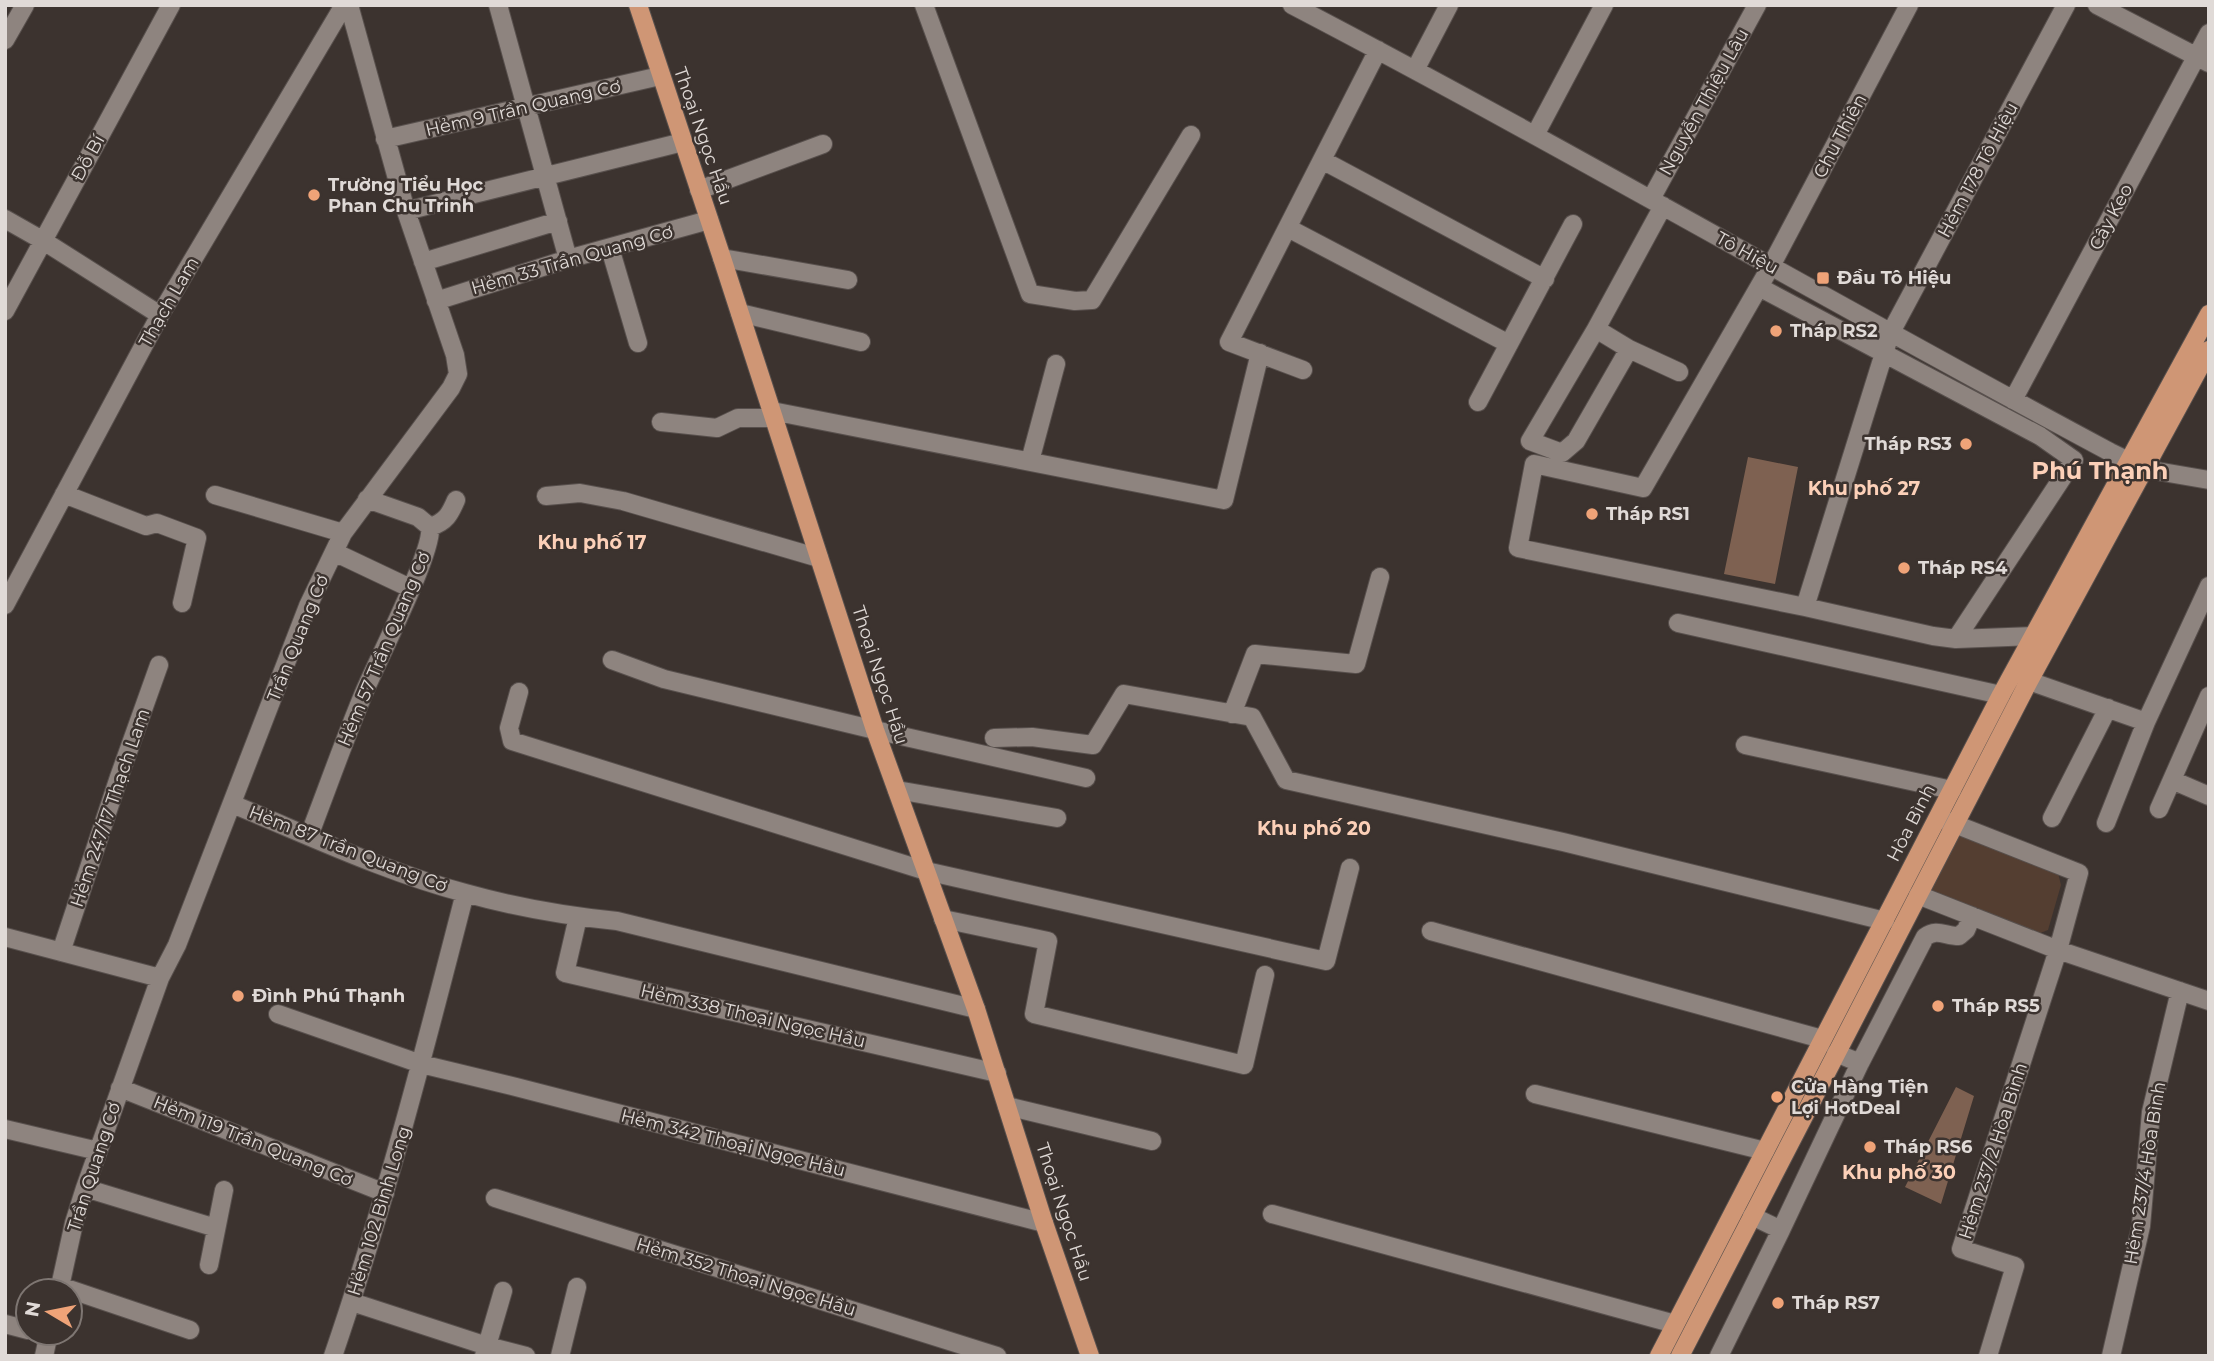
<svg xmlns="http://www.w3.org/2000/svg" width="2214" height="1361" font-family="Montserrat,sans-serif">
	<rect width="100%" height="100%" fill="#3c332f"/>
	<!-- green -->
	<path fill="#543e31" d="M 1957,834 L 2058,873 L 2061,885 L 2048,930 L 2035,935 L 1933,894 L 1931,885 Z"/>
	<!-- water -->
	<path fill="#7e6151" d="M 1748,457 L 1798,467 L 1775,584 L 1724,574 Z
		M 1956,1087 L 1974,1096 L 1941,1204 L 1905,1187 Z"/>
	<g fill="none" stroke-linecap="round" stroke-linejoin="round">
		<!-- minor casing -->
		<g stroke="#58504d" stroke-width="20">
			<path id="minor" d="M 498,5 L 568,259
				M 924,5 L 1030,294 L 1075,301 L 1092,300 L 1191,135
				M 1292,5 C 1568,149 1836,306 2110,452 L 2145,469 L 2209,480
				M 1909,5 L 1771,266 L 1643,488 L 1534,464 L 1518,548 L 1805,607 L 1933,636 L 1956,639 L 2034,636
				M 2097,5 L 2209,63
				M 5,40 L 25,5
				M 1415,70 L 1449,5
				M 1535,135 L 1604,5
				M 385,139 L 660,76
				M 1322,160 L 1545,279
				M 699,190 L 823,144
				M 1651,199 L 1757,5
				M 406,211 L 683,142
				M 5,219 L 42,240 L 160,315
				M 1288,228 L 1509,344
				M 610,248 L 638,343
				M 722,258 L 848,280
				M 423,262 L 558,221
				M 1759,287 L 2040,436 L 2074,460 L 1956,639
				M 436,301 L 568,259 L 709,220
				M 5,311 L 171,5
				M 740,313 L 861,342
				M 1596,329 L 1629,349 L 1576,441 L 1562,453 L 1530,441 L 1596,329 L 1663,206
				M 1629,349 L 1679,372
				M 1303,370 L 1229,342 L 1378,50
				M 2013,400 L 2209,33
				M 1478,402 L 1573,224
				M 772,411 L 1224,500 L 1260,353
				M 661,422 L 717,428 L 738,418 L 774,418
				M 1030,461 L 1056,364
				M 64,494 L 146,526 L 157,523 L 197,538 L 182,603
				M 215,495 L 343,533
				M 546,496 L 580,493 L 623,501 L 819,558
				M 430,527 C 446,522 450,514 456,500
				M 334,552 L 410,588
				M 5,605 L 160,315 L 344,5
				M 1805,607 L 1890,334 L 2066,5
				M 1678,623 L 2001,695
				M 612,660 L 664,679 L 875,730 L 1086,778
				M 2029,681 L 2146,722 L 2106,823
				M 519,692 L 509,728 L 512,741 L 926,871 L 1326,961 L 1350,868
				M 1232,714 L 1255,654 L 1356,664 L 1380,577
				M 2146,722 L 2209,586
				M 994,738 L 1032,737 L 1093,745 L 1124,694 L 1252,717 L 1286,780 L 1563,842 L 1885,921
				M 1745,745 L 1952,790
				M 2172,780 L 2209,796
				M 897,790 L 1057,818
				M 232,804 C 308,835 385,872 465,893 C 515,907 567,916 617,921 L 976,1009
				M 2159,809 L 2209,696
				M 2052,818 L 2108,708
				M 1942,819 L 2079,873 L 2058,950 L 2209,1001
				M 309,836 C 327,789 344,741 363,695 C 375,665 434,551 430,527 L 418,517 L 367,499
				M 1918,895 L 2058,950 L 1961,1249 L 2015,1266 L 1988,1356
				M 578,917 L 565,973 L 997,1073
				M 943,919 L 1048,941 L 1034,1014 L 1244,1065 L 1265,975
				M 1431,931 L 1822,1039
				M 5,937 L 160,978
				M 61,952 L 119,777 L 159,665
				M 278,1014 L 421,1064 L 516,1087 L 1044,1223
				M 1836,1053 L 1860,1063 L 1925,937 C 1937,928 1945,936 1959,936 L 1966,930 L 1972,916
				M 120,1088 L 385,1193
				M 1535,1094 L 1765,1151
				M 1007,1106 L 1152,1141
				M 5,1129 L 98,1151
				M 85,1188 L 216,1228
				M 495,1198 L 997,1356
				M 1272,1214 L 1675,1324
				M 1752,1216 L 1781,1230 L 1860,1063
				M 209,1265 L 224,1190
				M 60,1286 L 190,1330
				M 59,1291 L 74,1223 L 85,1188 L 160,978 L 177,945 L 308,606 L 343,533 L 451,388 L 458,374 L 455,355 L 406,211 L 349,5
				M 352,1302 L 487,1346 L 526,1356
				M 5,1324 L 28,1330
				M 44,1356 L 49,1333
				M 333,1356 C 385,1204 425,1049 465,893
				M 484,1356 L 503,1291
				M 560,1356 L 577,1287
				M 1719,1356 L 1781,1230
				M 2111,1356 L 2141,1226 L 2151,1112 L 2180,991"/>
		</g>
		<!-- major casing -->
		<g stroke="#58504d" stroke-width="20">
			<path id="major" d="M 638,5 L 722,258 L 875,730 L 976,1009 L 1044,1223 L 1090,1356
				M 1659,1356 L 2001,695 L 2209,314
				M 1680,1356 L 2029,681 L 2209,350"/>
		</g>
		<!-- minor -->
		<use href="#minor" stroke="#8e847f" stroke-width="18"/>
		<!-- major -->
		<use href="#major" stroke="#cf9675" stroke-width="18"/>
	</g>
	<!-- markers -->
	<g fill="#efa378" stroke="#3c332f" stroke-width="2.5">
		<circle cx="314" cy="195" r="7"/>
		<rect x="1816" y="271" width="14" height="14" rx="3.5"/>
		<circle cx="1776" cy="331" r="7"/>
		<circle cx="1966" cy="444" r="7"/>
		<circle cx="1592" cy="514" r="7"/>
		<circle cx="1904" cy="568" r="7"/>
		<circle cx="238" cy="996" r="7"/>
		<circle cx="1938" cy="1006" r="7"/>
		<circle cx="1777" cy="1097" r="7"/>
		<circle cx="1870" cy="1147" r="7"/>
		<circle cx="1778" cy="1303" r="7"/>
	</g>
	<g text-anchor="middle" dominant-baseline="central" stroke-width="5" stroke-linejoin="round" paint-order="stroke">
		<!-- street labels -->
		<g font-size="18" fill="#e0dad7" stroke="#3c332f">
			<text transform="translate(1704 102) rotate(-61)">Nguyễn Thiệu Lâu</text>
			<text transform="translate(523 108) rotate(-13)">Hẻm 9 Trần Quang Cơ</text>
			<text transform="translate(703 136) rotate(71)">Thoại Ngọc Hầu</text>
			<text transform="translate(1840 136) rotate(-62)">Chu Thiên</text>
			<text transform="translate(88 158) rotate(-61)">Đỗ Bí</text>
			<text transform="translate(1978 170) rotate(-62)">Hẻm 178 Tô Hiệu</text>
			<text transform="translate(2111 217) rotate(-62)">Cây Keo</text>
			<text transform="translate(1747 253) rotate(29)">Tô Hiệu</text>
			<text transform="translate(572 260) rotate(-16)">Hẻm 33 Trần Quang Cơ</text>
			<text transform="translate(169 302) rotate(-60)">Thạch Lam</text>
			<text transform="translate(298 638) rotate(-68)">Trần Quang Cơ</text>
			<text transform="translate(384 649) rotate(-67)">Hẻm 57 Trần Quang Cơ</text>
			<text transform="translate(880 675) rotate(72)">Thoại Ngọc Hầu</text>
			<text transform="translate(110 808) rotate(-71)">Hẻm 247/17 Thạch Lam</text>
			<text transform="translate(1911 823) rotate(-63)">Hòa Bình</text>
			<text transform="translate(348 849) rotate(21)">Hẻm 87 Trần Quang Cơ</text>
			<text transform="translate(753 1016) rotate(13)">Hẻm 338 Thoại Ngọc Hầu</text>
			<text transform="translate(253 1141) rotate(22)">Hẻm 119 Trần Quang Cơ</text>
			<text transform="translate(733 1143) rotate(14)">Hẻm 342 Thoại Ngọc Hầu</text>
			<text transform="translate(1993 1151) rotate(-72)">Hẻm 237/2 Hòa Bình</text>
			<text transform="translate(94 1167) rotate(-72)">Trần Quang Cơ</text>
			<text transform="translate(2145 1173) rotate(-81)">Hẻm 237/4 Hòa Bình</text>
			<text transform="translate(379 1211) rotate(-73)">Hẻm 102 Bình Long</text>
			<text transform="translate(1064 1212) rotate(72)">Thoại Ngọc Hầu</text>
			<text transform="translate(746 1277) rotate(17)">Hẻm 352 Thoại Ngọc Hầu</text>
		</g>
		<!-- poi labels -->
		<g font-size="18" font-weight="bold" fill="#e0dad7" stroke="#3c332f" text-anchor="start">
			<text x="328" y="185">Trường Tiểu Học<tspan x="328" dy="21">Phan Chu Trinh</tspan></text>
			<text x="1837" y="278">Đầu Tô Hiệu</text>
			<text x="1790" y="331">Tháp RS2</text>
			<text x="1952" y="444" text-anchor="end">Tháp RS3</text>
			<text x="1606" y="514">Tháp RS1</text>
			<text x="1918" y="568">Tháp RS4</text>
			<text x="252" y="996">Đình Phú Thạnh</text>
			<text x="1952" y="1006">Tháp RS5</text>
			<text x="1791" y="1087">Cửa Hàng Tiện<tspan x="1791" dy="21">Lợi HotDeal</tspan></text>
			<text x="1884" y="1147">Tháp RS6</text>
			<text x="1792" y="1303">Tháp RS7</text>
		</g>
		<!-- neighbourhood labels -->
		<g font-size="19" font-weight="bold" fill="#fcd0b8" stroke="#3c332f">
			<text x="1864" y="488">Khu phố 27</text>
			<text x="592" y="542">Khu phố 17</text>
			<text x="1314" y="828">Khu phố 20</text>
			<text x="1899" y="1172">Khu phố 30</text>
		</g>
		<!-- district labels -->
		<g font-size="24" font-weight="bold" fill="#fcd0b8" stroke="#3c332f">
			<text x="2100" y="470">Phú Thạnh</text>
		</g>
	</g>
	<!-- border -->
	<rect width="2214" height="1361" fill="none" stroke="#e0dad7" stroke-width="14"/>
	<!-- north arrow -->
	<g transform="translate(49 1312) rotate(280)"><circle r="33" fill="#3c332f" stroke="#7e7672" stroke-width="2"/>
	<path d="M0-5L12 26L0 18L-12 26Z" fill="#efa378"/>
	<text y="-10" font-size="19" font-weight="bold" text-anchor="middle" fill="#e0dad7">N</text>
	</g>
</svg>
